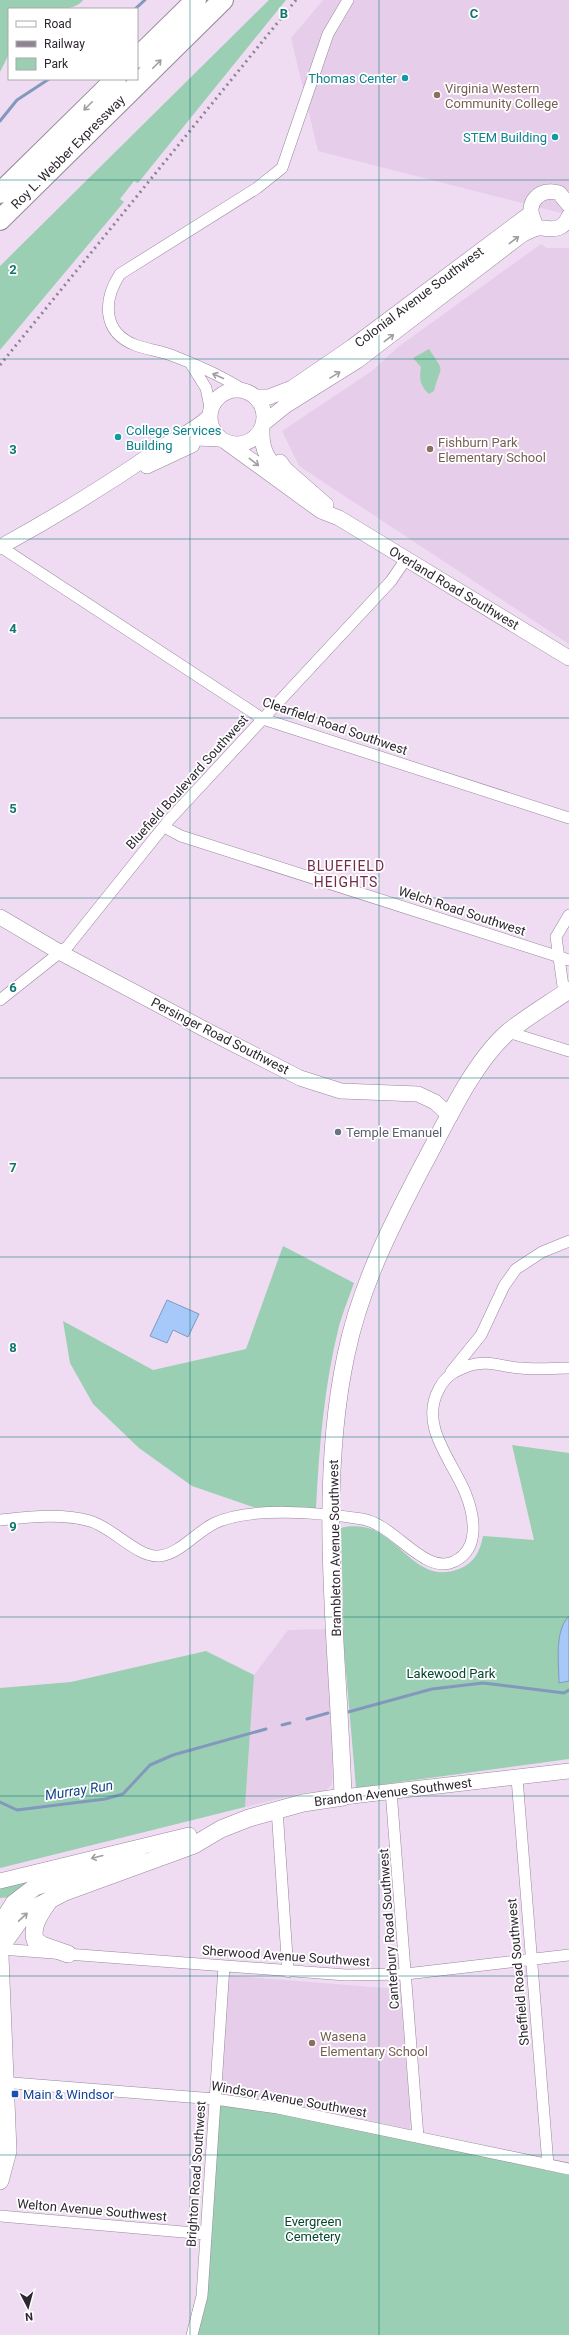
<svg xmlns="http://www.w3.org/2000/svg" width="569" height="2335" font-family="Roboto,sans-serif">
	<rect width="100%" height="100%" fill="#efdcf3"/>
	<!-- built -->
	<path fill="#e6ceea" d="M 323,0 L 569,0 L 569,215 L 318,151 L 291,38 Z
		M 541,244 L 547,248 L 569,248 L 569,644 L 299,466 L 282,431 L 372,371 L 398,347 Z
		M 327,1629 L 333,1776 L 331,1786 L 325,1791 L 304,1793 L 245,1807 L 254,1675 L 288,1630 Z
		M 224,1975 L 385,1988 L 400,1986 L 411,2121 L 408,2140 L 215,2099 Z"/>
	<!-- green -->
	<path fill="#9acfb3" d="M 0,0 L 83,0 C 74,15 26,9 9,9 L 9,54 L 0,72 Z
		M 269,0 L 286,0 L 138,183 L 134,181 L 120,199 L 124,202 L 0,350 L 0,266 Z
		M 429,349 C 446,375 441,363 434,391 L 429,394 C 420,386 419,379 421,367 L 413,358 Z
		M 283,1246 L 354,1283 C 349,1297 343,1312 339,1326 C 324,1386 319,1448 316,1508 L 253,1507 L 192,1486 L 139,1448 L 93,1404 L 70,1363 L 63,1321 L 153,1370 L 246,1349 Z
		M 512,1445 L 569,1453 L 569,1759 L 356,1788 L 344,1648 L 341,1528 C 349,1525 366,1526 374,1530 C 404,1544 421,1584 459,1569 C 474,1563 480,1552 483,1536 L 534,1540 Z
		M 206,1651 L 254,1675 L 245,1807 L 0,1868 L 0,1688 L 71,1682 Z
		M 42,1875 L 10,1897 L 0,1898 L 0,1886 Z
		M 215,2099 L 569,2175 L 569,2335 L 193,2335 Z"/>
	<!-- water -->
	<path fill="#a7c9f9" stroke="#8398bd" d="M 167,1300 L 199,1314 L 188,1337 L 173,1330 L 167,1343 L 150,1336 Z
		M 569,1616 L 569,1681 L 559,1683 C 559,1663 554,1631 569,1616 Z"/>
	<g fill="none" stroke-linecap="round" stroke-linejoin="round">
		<!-- stream -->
		<path stroke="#8398bd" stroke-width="3" d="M 135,9 L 145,0
			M 0,121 L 17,100 L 49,79
			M 348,1712 L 432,1689 L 483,1683 L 564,1693 L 569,1690
			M 307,1719 L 328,1713
			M 282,1725 L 290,1723
			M 0,1802 L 17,1810 L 105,1799 L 123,1794 L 150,1765 L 173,1755 L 266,1729"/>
		<!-- street casing -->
		<g stroke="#98879b" stroke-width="12">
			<path id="street" d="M 191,364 L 206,388 L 211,412
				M 245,391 C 224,377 199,366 176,357 C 163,351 148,350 135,345 C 102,332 103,300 120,274 L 257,188 L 282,168 L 328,34 L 348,0
				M 1,547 L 263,719 L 569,818
				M 164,827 L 181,836 L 569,960
				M 564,993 L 556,937 L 569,915
				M 0,1000 L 68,946 L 169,820 L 391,581 L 406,559
				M 508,1032 L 569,1051
				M 451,1372 L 481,1335 L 504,1286 L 516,1269 L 542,1252 L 569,1241
				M 0,1520 C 30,1517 61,1513 90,1521 C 112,1527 138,1558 159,1556 C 180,1554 196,1532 215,1523 C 251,1506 323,1513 362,1519 C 395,1524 425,1577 455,1561 C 481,1548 474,1514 465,1492 C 451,1459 419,1425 439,1389 C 446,1375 456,1370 471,1365 C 488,1360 503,1367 520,1368 C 536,1370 553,1368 569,1368
				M 517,1778 L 548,2165
				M 391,1791 L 418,2137
				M 277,1809 L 288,1972
				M 0,1949 L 346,1975 L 406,1974 L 569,1955
				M 0,2082 L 215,2099 L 278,2108 L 569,2169
				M 0,2216 L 206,2234
				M 192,2335 L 202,2296 L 224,1966"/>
		</g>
		<!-- secondary casing -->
		<g stroke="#98879b" stroke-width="16">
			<path id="secondary" d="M 534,221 C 524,202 541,187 559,193 L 569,205
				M210 417a27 27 0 1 1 54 0a27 27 0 1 1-54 0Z
				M 256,397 L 269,397 L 292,388 L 352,347 L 531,213
				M 264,423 L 285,406 L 357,361 L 519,237 C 524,233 537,227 543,228 C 555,230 564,229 569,216
				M 262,429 C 261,450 268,461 283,475
				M 226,442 L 321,511 L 339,518 L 569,658
				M 181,445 L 197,438 L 220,439
				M 280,462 L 286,470 L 326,505
				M 147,466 L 192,445
				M 0,547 C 55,517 107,485 159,449 C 176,438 195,431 210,416
				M 0,917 L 61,953 L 206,1030 L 300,1078 L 341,1091 L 418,1094 L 435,1102 L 450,1116
				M 343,1797 L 569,1771
				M 0,1881 L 189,1835"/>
		</g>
		<!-- primary casing -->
		<g stroke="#98879b" stroke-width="18">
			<path id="primary" d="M 49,1901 C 41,1913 31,1925 35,1940 L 42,1945 L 68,1954
				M 0,1925 L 14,1903 L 35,1887 L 137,1854
				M 0,1948 L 23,1916 L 34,1908 L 65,1892 L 194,1845 L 221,1829 L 249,1818 L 303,1803 L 343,1797 C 339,1654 316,1495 346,1355 C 360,1287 390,1228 422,1167 C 445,1125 472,1064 507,1033 C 526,1017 549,1004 569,990
				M 0,1956 L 8,2151 L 0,2181"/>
		</g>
		<!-- highway casing -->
		<g stroke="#98879b" stroke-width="22">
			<path id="highway" d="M 137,58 L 196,0
				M 0,193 L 116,79
				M 0,220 L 223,0"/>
		</g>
		<!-- street -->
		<use href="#street" stroke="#fff" stroke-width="11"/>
		<!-- secondary -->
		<use href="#secondary" stroke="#fff" stroke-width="15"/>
		<!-- primary -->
		<use href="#primary" stroke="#fff" stroke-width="17"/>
		<!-- highway -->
		<use href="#highway" stroke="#fff" stroke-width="20"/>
		<!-- rail -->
		<path stroke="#908393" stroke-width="3" stroke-dasharray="2 4" stroke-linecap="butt" d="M 0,365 L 296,0"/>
	</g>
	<!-- one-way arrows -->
	<defs><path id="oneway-shaft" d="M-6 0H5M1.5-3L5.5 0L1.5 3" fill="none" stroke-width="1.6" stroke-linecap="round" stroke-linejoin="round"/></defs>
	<g stroke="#a19ea2">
		<use href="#oneway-shaft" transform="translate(157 64) rotate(-45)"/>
		<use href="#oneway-shaft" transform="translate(88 106) rotate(135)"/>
		<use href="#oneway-shaft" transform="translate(514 240) rotate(-37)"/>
		<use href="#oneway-shaft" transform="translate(389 338) rotate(-37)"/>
		<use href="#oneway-shaft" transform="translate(335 375) rotate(-31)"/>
		<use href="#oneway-shaft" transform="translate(218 376) rotate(-156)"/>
		<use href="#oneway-shaft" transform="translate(254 462) rotate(38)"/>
		<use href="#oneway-shaft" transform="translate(97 1857) rotate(166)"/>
		<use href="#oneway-shaft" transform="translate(23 1917) rotate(-43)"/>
	</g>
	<!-- grid -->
	<path fill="none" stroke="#0f766e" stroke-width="1" stroke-opacity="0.55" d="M 190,0 L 190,2335M 379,0 L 379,2335M 0,180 L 569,180M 0,359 L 569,359M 0,539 L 569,539M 0,718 L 569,718M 0,898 L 569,898M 0,1078 L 569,1078M 0,1257 L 569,1257M 0,1437 L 569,1437M 0,1617 L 569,1617M 0,1796 L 569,1796M 0,1976 L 569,1976M 0,2155 L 569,2155"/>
	<!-- markers -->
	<g fill="#0f9aa8" stroke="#fff" stroke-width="1.5">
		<circle cx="405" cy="78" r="4"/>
		<circle cx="555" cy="137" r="4"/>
		<circle cx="118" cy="437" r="4"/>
	</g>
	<g fill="#8d6e63" stroke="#fff" stroke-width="1.5">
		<circle cx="437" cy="95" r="4"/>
		<circle cx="430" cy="449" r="4"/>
		<circle cx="312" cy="2043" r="4"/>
	</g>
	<circle fill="#6b7280" stroke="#fff" stroke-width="1.5" cx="338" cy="1132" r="4"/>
	<rect fill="#1a4fb4" stroke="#fff" stroke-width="1.5" x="11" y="2090" width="8" height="8" rx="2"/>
	<g text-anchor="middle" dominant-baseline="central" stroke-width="3.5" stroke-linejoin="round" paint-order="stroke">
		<!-- culture labels -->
		<g font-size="13" fill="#0d838f" stroke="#fff" text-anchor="end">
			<text x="397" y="78">Thomas Center</text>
			<text x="547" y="137">STEM Building</text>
			<text x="126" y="430" text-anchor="start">College Services<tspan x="126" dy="15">Building</tspan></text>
		</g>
		<!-- education labels -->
		<g font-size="13" fill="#785e54" stroke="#fff" text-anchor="start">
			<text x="445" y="88">Virginia Western<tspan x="445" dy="15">Community College</tspan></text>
			<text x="438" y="442">Fishburn Park<tspan x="438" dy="15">Elementary School</tspan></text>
			<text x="320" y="2036">Wasena<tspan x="320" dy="15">Elementary School</tspan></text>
		</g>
		<!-- street labels -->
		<g font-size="13" fill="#2e2730" stroke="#fff">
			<text transform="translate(68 152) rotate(-45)">Roy L. Webber Expressway</text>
			<text transform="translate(419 297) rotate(-37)">Colonial Avenue Southwest</text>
			<text transform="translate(454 588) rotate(31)">Overland Road Southwest</text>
			<text transform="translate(335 726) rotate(19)">Clearfield Road Southwest</text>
			<text transform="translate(187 782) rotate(-48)">Bluefield Boulevard Southwest</text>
			<text transform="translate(462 911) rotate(18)">Welch Road Southwest</text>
			<text transform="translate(220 1036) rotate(27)">Persinger Road Southwest</text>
			<text transform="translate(335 1548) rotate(-91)">Brambleton Avenue Southwest</text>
			<text transform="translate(393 1792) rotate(-7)">Brandon Avenue Southwest</text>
			<text transform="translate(389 1929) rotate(-94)">Canterbury Road Southwest</text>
			<text transform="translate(286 1956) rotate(4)">Sherwood Avenue Southwest</text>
			<text transform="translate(518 1972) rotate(-95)">Sheffield Road Southwest</text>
			<text transform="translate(289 2099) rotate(10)">Windsor Avenue Southwest</text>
			<text transform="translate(196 2174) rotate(-86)">Brighton Road Southwest</text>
			<text transform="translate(92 2210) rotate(5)">Welton Avenue Southwest</text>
		</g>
		<!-- worship labels -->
		<g font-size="13" fill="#5b616d" stroke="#fff" text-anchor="start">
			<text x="346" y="1132">Temple Emanuel</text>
		</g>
		<!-- park labels -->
		<g font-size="13" fill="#04472e" stroke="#fff">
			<text x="451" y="1673">Lakewood Park</text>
			<text x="313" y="2221">Evergreen<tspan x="313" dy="15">Cemetery</tspan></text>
		</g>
		<!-- transit labels -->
		<g font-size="13" fill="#164399" stroke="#fff" text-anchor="start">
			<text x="23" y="2094">Main &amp; Windsor</text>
		</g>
		<!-- neighbourhood labels -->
		<g font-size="14" letter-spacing="1" fill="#712d47" stroke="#fff">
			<text x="346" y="866">BLUEFIELD<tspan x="346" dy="16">HEIGHTS</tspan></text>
		</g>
		<!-- water labels -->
		<g font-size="14" font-style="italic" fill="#13468b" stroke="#fff">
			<text transform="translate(79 1790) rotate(-9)">Murray Run</text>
		</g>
	</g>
	<g font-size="13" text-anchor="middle" font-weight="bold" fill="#0f766e" stroke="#fff" stroke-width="3.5" stroke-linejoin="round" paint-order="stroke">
		<text x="284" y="18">B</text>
		<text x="474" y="18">C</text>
		<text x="13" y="274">2</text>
		<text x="13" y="454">3</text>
		<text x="13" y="633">4</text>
		<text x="13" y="813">5</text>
		<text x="13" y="992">6</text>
		<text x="13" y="1172">7</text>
		<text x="13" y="1352">8</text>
		<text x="13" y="1531">9</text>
	</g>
	<!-- legend -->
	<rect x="8" y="8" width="130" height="72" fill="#ffffff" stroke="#aba9ac"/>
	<rect x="16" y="21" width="20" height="6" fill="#ffffff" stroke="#aba9ac"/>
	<text x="44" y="28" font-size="12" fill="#2e2730">Road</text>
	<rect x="16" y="41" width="20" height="6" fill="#908393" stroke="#aba9ac"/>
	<text x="44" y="48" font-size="12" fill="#2e2730">Railway</text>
	<rect x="16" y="58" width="20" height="12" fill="#9acfb3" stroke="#aba9ac"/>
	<text x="44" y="68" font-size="12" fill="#2e2730">Park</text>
	<!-- north arrow -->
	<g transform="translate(28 2307) rotate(174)" stroke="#ffffff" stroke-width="3" paint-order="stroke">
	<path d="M0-3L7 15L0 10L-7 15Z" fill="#2e2730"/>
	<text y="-6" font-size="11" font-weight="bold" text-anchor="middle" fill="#2e2730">N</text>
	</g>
</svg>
